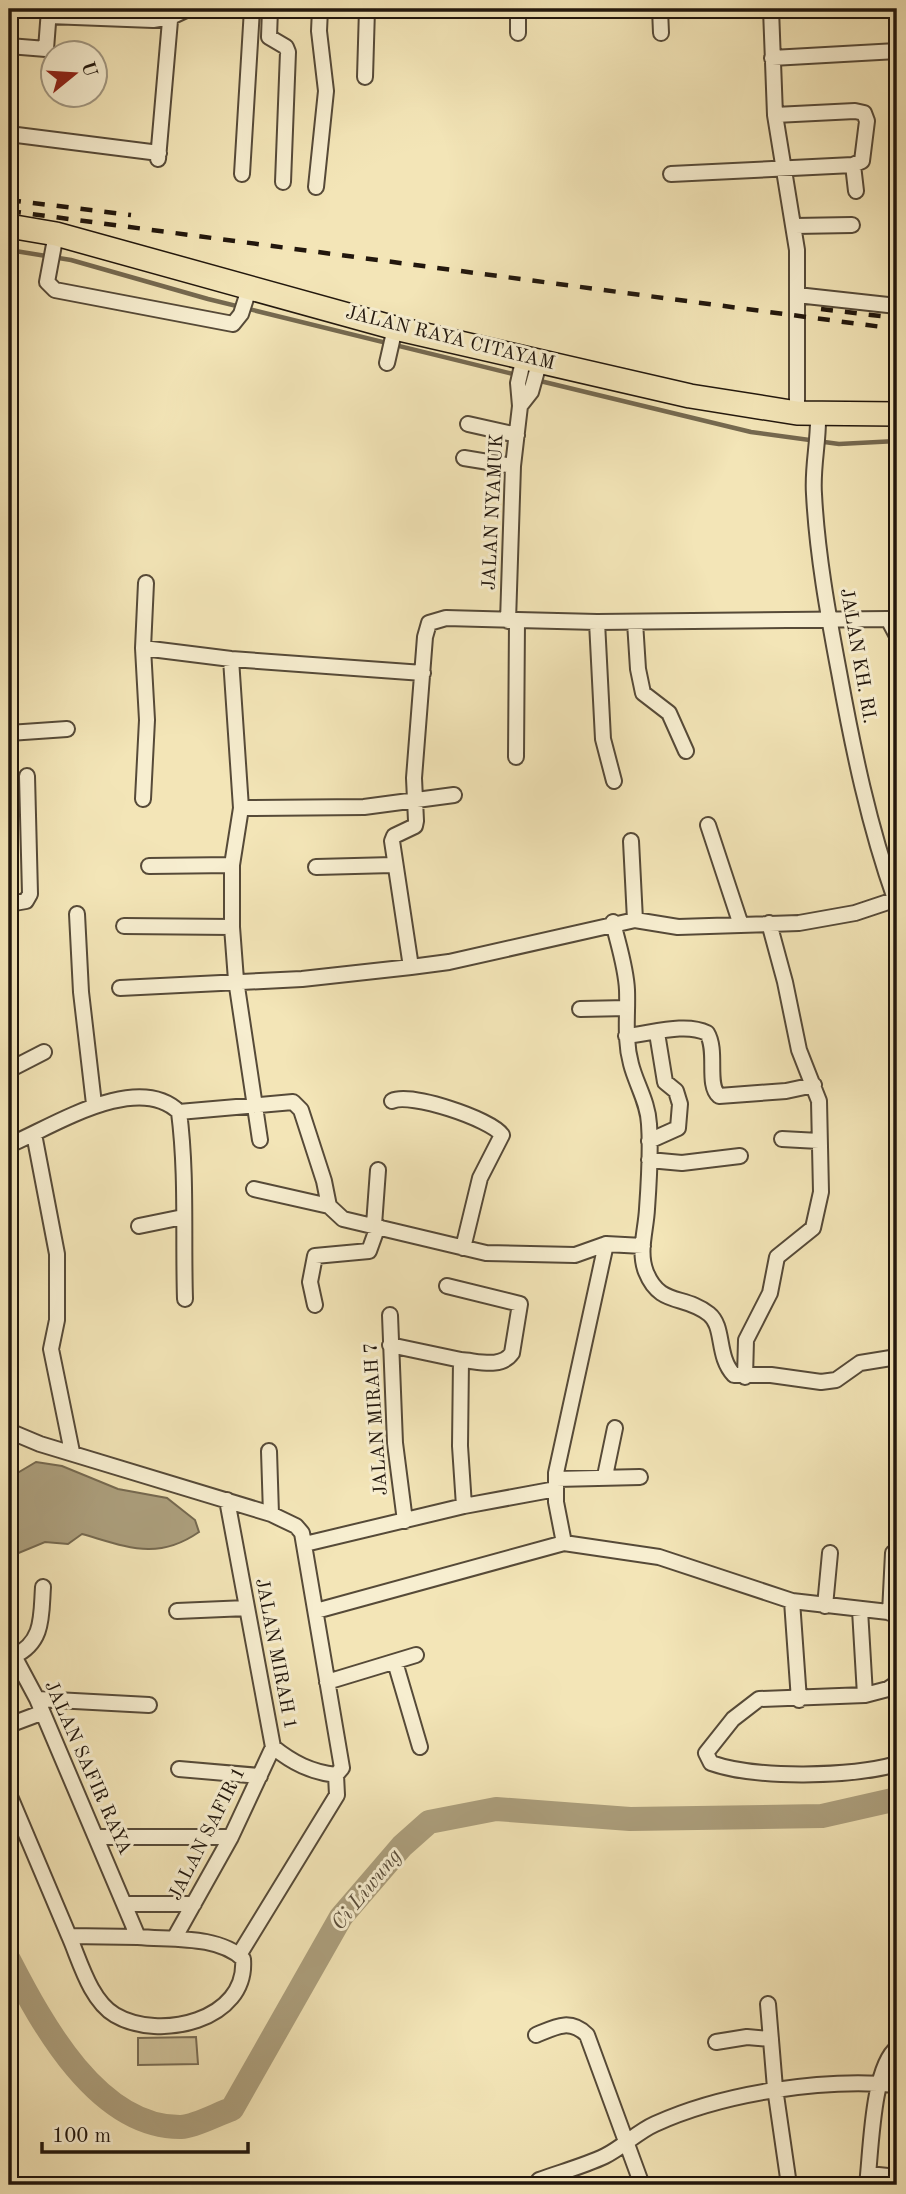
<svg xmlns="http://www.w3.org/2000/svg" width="906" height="2194" font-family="'Old Standard TT',serif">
	<rect width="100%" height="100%" fill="#f3e5b7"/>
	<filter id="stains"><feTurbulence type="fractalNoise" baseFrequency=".00286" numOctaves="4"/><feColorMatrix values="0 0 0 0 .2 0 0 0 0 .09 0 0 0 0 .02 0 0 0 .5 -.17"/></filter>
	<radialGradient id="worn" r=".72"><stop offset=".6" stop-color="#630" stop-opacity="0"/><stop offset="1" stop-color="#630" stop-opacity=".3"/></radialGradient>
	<!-- green -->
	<path fill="#cfc29a" stroke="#786c54" stroke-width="2" d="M 196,2037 L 198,2064 L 138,2065 L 138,2038 Z"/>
	<!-- water -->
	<path fill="#ac9f7d" stroke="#756950" stroke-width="2" d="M 36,1462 L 62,1466 L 118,1489 L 167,1498 L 195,1520 L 199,1532 C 157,1561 128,1547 82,1534 L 68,1544 L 45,1542 L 9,1557 L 9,1474 L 14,1475 Z"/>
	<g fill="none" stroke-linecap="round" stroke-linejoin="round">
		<!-- stream -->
		<path stroke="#756950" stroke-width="4.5" d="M 9,250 L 71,260 L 208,299 L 517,375
			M 536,380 L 751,432 L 839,444 L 897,441"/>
		<!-- river -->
		<path stroke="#ac9f7d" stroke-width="24" d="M 9,1960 C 42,2024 98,2128 181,2127 C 196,2126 217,2114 232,2109 L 341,1917 L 402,1846 L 429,1822 L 496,1809 L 630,1819 L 822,1816 L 897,1799"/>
		<!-- street casing -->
		<g stroke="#564a38" stroke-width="18">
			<path id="street" d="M 270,9 L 269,37 L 286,47 L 288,52 L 283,182
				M 660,9 L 661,33
				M 771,9 L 775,115 L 797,250 L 797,413
				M 49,16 L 153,20 L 171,17 L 188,9
				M 518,33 L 518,9
				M 9,46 L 46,49 L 49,10
				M 772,58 L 897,51
				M 365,77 L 367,9
				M 9,134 L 159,153
				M 158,159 L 171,9
				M 853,165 L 856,191
				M 242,174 L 252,9
				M 671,174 L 853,165 L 862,161 L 867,121 L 864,113 L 855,111 L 775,115
				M 316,187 L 326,91 L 319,31 L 320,9
				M 795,226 L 852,225
				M 56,234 L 47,282 L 55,290 L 233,324 L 241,314 L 250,286
				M 797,295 L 897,306
				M 387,363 L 395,328
				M 520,406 L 531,392 L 540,360
				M 818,414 C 819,441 812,467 814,494 C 817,553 828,614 839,672 C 853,749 869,826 895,899
				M 468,424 L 517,435
				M 464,458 L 513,466
				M 508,621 L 513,466 L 520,406 L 518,383 L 524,357
				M 597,622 L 603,739 L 614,781
				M 635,622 L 638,669 L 643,693 L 669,713 L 686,751
				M 143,648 L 231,659 L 423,673
				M 231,659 L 241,808 L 232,865 L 232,927 L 236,980 L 260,1140
				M 9,733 L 67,729
				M 516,757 L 517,621
				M 143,799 L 147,720 L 143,648 L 146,583
				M 241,808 L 364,807 L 454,795
				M 708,825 L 740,922
				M 631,841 L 635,920
				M 149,866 L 232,865
				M 316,867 L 393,865
				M 9,904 L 26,901 L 30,894 L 27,776
				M 77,914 L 81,992 L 94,1104
				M 613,922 C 618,944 626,967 627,990 C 628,1015 624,1038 631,1064 C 636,1084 648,1102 649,1124 C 651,1152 649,1181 647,1209 C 646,1230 638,1252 646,1272 C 660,1307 684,1294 709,1314 C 725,1327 716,1356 734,1375 L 771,1375 L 821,1382 L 836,1380 L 860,1363 L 897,1357
				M 124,926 L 232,927
				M 411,967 L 392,841 L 394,836 L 415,826 L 416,821 L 414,778 L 425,637 L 429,623 L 446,618 L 597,622 L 888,619 L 897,636
				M 120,988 L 302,979 L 411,967 L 449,962 L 635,920 L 678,927 L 799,923 L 855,913 L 897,899
				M 580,1009 L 627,1008
				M 626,1036 C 650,1034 685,1022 707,1033 C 718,1051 706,1085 719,1096 L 786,1091 L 814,1085
				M 9,1070 L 44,1052
				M 392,1101 C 410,1092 491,1119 502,1135 L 480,1178 L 463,1248
				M 179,1112 C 187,1174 183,1236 185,1299
				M 34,1134 L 57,1254 L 57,1320 L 51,1349 L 72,1452
				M 782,1139 L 819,1141
				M 649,1141 L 678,1128 L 680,1104 L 676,1091 L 665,1082 L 657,1033
				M 9,1145 C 52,1127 137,1071 179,1112 L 293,1102 L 301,1110 L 324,1181 L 329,1206 L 343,1219 L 486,1253 L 575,1255 L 606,1244 L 643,1246
				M 649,1160 L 682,1163 L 740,1156
				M 254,1189 L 329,1206
				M 374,1225 L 378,1170
				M 139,1226 L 183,1217
				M 315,1305 L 310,1282 L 315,1256 L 369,1251 L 378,1226
				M 390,1315 L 395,1443 L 405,1521
				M 390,1345 L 461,1360
				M 745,1377 L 746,1340 L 770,1293 L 777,1257 L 813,1228 L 821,1192 L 819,1101 L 799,1050 L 785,982 L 769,923
				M 9,1431 L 40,1444 L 271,1514 L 296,1526 L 302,1533 L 342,1768 L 336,1775 L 337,1795 L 239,1955
				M 269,1451 L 271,1514
				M 605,1476 L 615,1428
				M 556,1479 L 640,1477
				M 227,1500 L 273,1747 C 293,1763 311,1772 336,1775
				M 464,1506 L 556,1489
				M 564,1543 L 556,1502 L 556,1473 L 606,1244
				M 305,1544 L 464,1506 L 460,1446 L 461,1360 C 478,1361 501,1369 512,1353 L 520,1304 L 447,1286
				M 792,1601 L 799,1700
				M 825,1606 L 830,1553
				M 860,1610 L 865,1695
				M 177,1611 L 247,1608
				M 316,1611 L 564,1543 L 659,1557 L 792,1601 L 897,1613
				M 890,1613 L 893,1553
				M 9,1652 L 14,1656 L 37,1699 L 138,1937 C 171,1940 218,1935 243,1959 C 248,2021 159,2041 115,2015 C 90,2000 80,1961 69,1936 L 138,1937
				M 14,1656 C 44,1642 41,1616 43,1587
				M 395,1662 L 420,1747
				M 327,1682 L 416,1655
				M 897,1683 L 888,1689 L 865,1695 L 759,1699 L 733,1719 L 706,1753 L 711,1763 C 756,1779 851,1777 897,1764
				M 37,1699 L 149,1705
				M 9,1725 L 41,1713
				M 179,1769 L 260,1776
				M 9,1794 L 69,1936
				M 97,1837 L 231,1837
				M 125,1904 L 194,1904
				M 175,1937 L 231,1837 L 273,1747
				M 768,2004 L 775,2088 L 789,2185
				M 536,2035 C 555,2027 570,2018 587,2035 L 642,2185
				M 716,2042 L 747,2037 L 771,2039
				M 869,2174 L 897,2177
				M 535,2185 L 539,2180 C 561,2172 584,2166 605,2156 C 623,2147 637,2132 655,2124 C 723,2093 823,2078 897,2085
				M 867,2185 C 871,2153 872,2067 897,2048"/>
		</g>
		<!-- primary casing -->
		<g stroke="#22170d" stroke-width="26">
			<path id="primary" d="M 9,226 L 56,234 L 395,328 L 690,396 L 797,413 L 897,414"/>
		</g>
		<!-- street -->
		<use href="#street" stroke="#f7eed0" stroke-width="14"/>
		<!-- primary -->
		<use href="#primary" stroke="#f3e5b7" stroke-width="23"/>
		<!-- rail -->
		<path stroke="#22170d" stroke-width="4.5" stroke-dasharray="12 12" stroke-linecap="butt" d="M 9,200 L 131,215
			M 9,211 L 897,329
			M 821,309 L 897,318"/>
	</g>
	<g text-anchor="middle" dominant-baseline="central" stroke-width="6" stroke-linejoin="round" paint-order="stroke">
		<!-- street labels -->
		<g font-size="19" fill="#22170d" stroke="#f7eed0">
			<text transform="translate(450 339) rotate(14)">JALAN RAYA CITAYAM</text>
			<text transform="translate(494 512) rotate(-87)">JALAN NYAMUK</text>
			<text transform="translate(857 656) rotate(80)">JALAN KH. RI.</text>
			<text transform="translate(377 1419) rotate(-94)">JALAN MIRAH 7</text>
			<text transform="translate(275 1654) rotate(79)">JALAN MIRAH 1</text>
			<text transform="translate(87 1768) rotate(66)">JALAN SAFIR RAYA</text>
			<text transform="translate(208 1834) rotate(-63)">JALAN SAFIR 1</text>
		</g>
		<!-- water labels -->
		<g font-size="21" font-style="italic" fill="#594d3a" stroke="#f7eed0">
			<text transform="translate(367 1890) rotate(-51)">Ci Liwung</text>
		</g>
	</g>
	<!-- margin -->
	<rect width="906" height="2194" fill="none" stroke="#f3e5b7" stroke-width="35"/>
	<rect x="10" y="10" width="885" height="2173" fill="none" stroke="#22170d" stroke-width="3.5"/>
	<rect x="18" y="18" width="871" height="2159" fill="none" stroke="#22170d" stroke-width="2"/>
	<!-- north arrow -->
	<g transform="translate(74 74) rotate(72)"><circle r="33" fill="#f7eed0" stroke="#a29882" stroke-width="2"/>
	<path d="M0-5L12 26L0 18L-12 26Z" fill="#8f2418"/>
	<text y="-10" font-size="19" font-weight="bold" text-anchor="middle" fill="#22170d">U</text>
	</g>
	<!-- scale -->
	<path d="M42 2142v10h206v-10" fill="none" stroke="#22170d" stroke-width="3.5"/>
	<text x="52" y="2142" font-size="21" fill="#22170d" stroke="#f7eed0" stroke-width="5" paint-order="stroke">100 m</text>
	<rect width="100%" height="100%" filter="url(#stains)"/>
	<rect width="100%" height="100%" fill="url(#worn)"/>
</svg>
